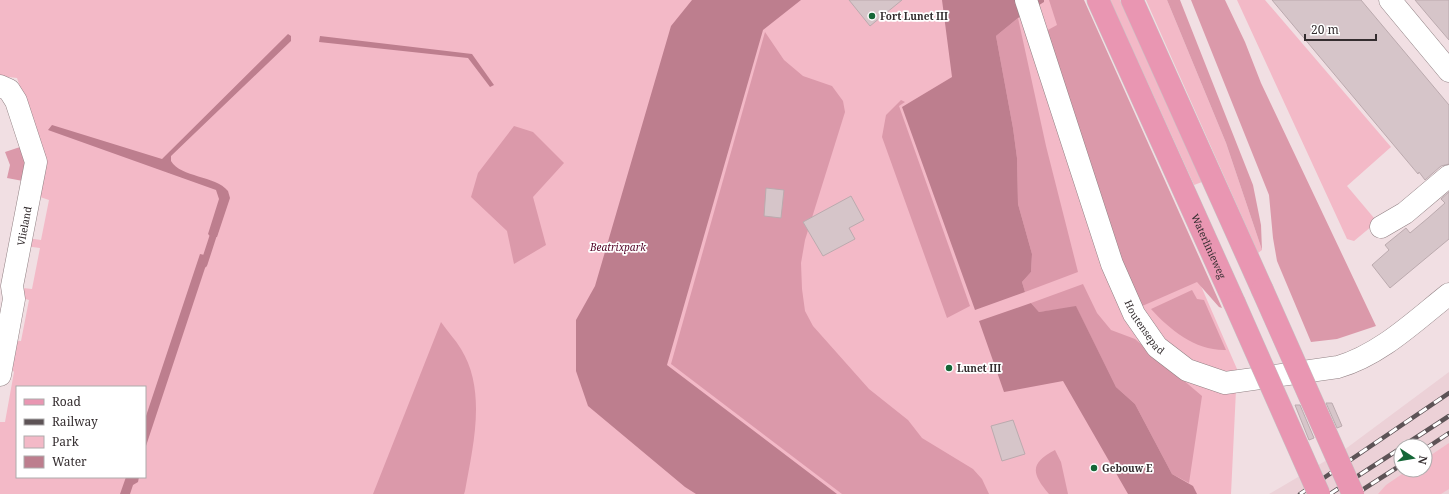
<svg xmlns="http://www.w3.org/2000/svg" width="1449" height="494" font-family="'Noto Serif',serif">
	<rect width="100%" height="100%" fill="#f1dfe3"/>
	<!-- built -->
	<path fill="#ecd1d7" fill-rule="evenodd" d="M 1449,372 L 1449,494 L 1269,494 L 1344,450 ZM 1401,446 L 1425,446 L 1425,470 L 1401,470 Z"/>
	<!-- green -->
	<path fill="#f3b9c7" fill-rule="evenodd" d="M 0,0 L 1075,0 L 1096,44 L 1237,369 L 1231,494 L 0,494 L 0,422 L 5,422 L 14,372 L 8,364 L 13,340 L 21,341 L 29,300 L 22,298 L 23,288 L 32,289 L 40,248 L 25,246 L 27,238 L 41,240 L 49,200 L 40,197 L 32,123 L 17,78 L 0,76 ZM 17,387 L 145,387 L 145,477 L 17,477 Z
		M 1110,0 L 1120,0 L 1202,182 L 1194,185 Z
		M 1146,0 L 1167,0 L 1226,143 L 1262,250 L 1258,253 Z
		M 1237,0 L 1265,0 L 1391,147 L 1347,186 L 1374,218 L 1378,221 L 1354,241 L 1347,239 Z
		M 1449,443 L 1449,489 L 1441,494 L 1378,494 L 1386,485 L 1408,470 L 1425,470 L 1425,459 Z"/>
	<!-- forest -->
	<path fill="#db99aa" d="M 1049,0 L 1084,0 L 1222,308 L 1219,307 L 1197,282 L 1140,307 L 1126,279 L 1046,31 L 1057,25 Z
		M 1167,0 L 1180,0 L 1253,185 L 1261,225 L 1262,250 L 1226,143 Z
		M 1191,0 L 1225,0 L 1245,42 L 1261,83 L 1376,326 L 1337,339 L 1311,342 L 1277,261 L 1273,238 L 1269,195 Z
		M 1018,18 L 1046,146 L 1078,272 L 1025,292 L 1022,282 L 1031,272 L 1032,254 L 1018,204 L 1017,158 L 1013,128 L 996,36 Z
		M 765,32 L 784,60 L 803,76 L 832,86 L 843,101 L 845,112 L 805,240 L 801,263 L 802,289 L 805,311 L 813,326 L 869,389 L 908,420 L 922,438 L 973,469 L 982,479 L 989,494 L 842,494 L 671,364 Z
		M 901,100 L 905,102 L 899,106 L 970,306 L 947,318 L 882,137 L 886,115 Z
		M 514,126 L 533,132 L 564,163 L 533,197 L 546,245 L 514,264 L 507,231 L 471,197 L 478,173 Z
		M 20,147 L 26,164 L 23,181 L 7,178 L 10,165 L 5,152 Z
		M 1083,284 L 1097,313 L 1111,330 L 1135,339 L 1202,396 L 1189,483 L 1172,474 L 1135,404 L 1116,387 L 1076,307 L 1039,312 L 1031,303 Z
		M 1192,290 L 1197,299 L 1204,300 L 1226,350 C 1196,351 1170,330 1151,309 Z
		M 441,322 C 447,331 455,339 461,349 C 487,391 473,446 465,491 L 464,494 L 373,494 Z
		M 1055,450 L 1061,462 L 1068,494 L 1049,494 C 1031,473 1030,463 1055,450 Z"/>
	<!-- water -->
	<path fill="#bd7e8e" d="M 692,0 L 801,0 L 763,30 L 667,365 L 837,494 L 696,494 L 685,487 L 588,406 L 576,371 L 576,320 L 595,286 L 671,26 Z
		M 942,0 L 1044,0 L 1044,2 L 1018,18 L 996,36 L 1013,128 L 1017,158 L 1018,204 L 1032,254 L 1031,272 L 1022,282 L 1025,292 L 975,310 L 902,107 L 952,77 Z
		M 288,34 L 291,36 L 291,41 L 171,156 L 171,161 C 181,178 215,175 228,191 L 230,198 L 217,237 L 211,237 L 208,234 L 219,199 L 216,190 L 48,130 L 52,125 L 162,159 Z
		M 320,36 L 472,54 L 494,85 L 490,87 L 468,58 L 319,42 Z
		M 200,254 L 209,256 L 145,449 L 145,419 Z
		M 1031,303 L 1039,312 L 1076,306 L 1116,387 L 1135,404 L 1172,474 L 1193,486 L 1197,494 L 1128,494 L 1063,381 L 1004,392 L 979,321 Z
		M 126,477 L 139,477 L 138,482 L 133,485 L 130,494 L 120,494 Z"/>
	<g fill="none" stroke-linecap="round" stroke-linejoin="round">
		<!-- stream -->
		<path stroke="#bd7e8e" stroke-width="7" d="M 204,264 L 215,230"/>
	</g>
	<!-- building -->
	<path fill="#d6c5c9" stroke="#bbaaae" d="M 849,0 L 902,0 L 870,26 Z
		M 1272,0 L 1361,0 L 1449,105 L 1449,164 L 1441,166 L 1425,180 L 1419,172 L 1418,174 Z
		M 1415,0 L 1449,0 L 1449,40 L 1431,19 Z
		M 766,188 L 784,190 L 781,218 L 764,216 Z
		M 1449,192 L 1449,239 L 1390,288 L 1372,265 L 1389,250 L 1385,245 L 1406,228 L 1410,233 L 1428,218 L 1445,203 L 1441,199 Z
		M 851,196 L 864,220 L 849,228 L 855,239 L 823,256 L 803,222 Z
		M 1326,403 L 1332,403 L 1342,426 L 1337,428 Z
		M 1295,405 L 1300,405 L 1314,438 L 1309,440 Z
		M 1013,420 L 1025,454 L 1002,461 L 991,426 Z"/>
	<g fill="none" stroke-linecap="round" stroke-linejoin="round">
		<!-- minor casing -->
		<g stroke="#918184" stroke-width="23">
			<g id="minor">
				<path id="s1" d="M 1026,0 L 1112,264 L 1134,314 L 1157,347 L 1187,370 L 1225,383 L 1338,367 C 1380,355 1415,321 1449,294"/>
				<path d="M 1390,0 L 1449,71"/>
				<path d="M 0,86 L 9,90 L 16,101 L 36,162 L 12,286 L 14,299 L 0,375"/>
				<path d="M 1381,227 L 1405,213 L 1449,176"/>
			</g>
		</g>
		<!-- major casing -->
		<g stroke="#c6c4c5" stroke-width="23">
			<g id="major">
				<path id="s2" d="M 1098,0 L 1234,302"/>
				<path d="M 1132,0 L 1262,289"/>
			</g>
		</g>
		<!-- minor -->
		<use href="#minor" stroke="#fff" stroke-width="22"/>
		<!-- major -->
		<use href="#major" stroke="#e996b2" stroke-width="22"/>
		<!-- rail casing -->
		<g stroke="#5d5356" stroke-width="4.5">
			<path id="rail" d="M 1403,446 L 1449,416
				M 1425,449 L 1449,433
				M 1300,494 L 1449,393
				M 1330,494 L 1401,448
				M 1356,494 L 1401,465"/>
		</g>
		<!-- rail -->
		<use href="#rail" stroke="#fff" stroke-width="3" stroke-dasharray="9" stroke-linecap="butt"/>
		<!-- major-bridge casing -->
		<g stroke="#c6c4c5" stroke-width="23" stroke-linecap="butt">
			<path id="major-bridge" d="M 1262,289 L 1353,494
				M 1234,302 L 1319,494"/>
		</g>
		<!-- major-bridge -->
		<use href="#major-bridge" stroke="#e996b2" stroke-width="22"/>
	</g>
	<!-- markers -->
	<g fill="#146637" stroke="#fff" stroke-width="1.5">
		<circle cx="872" cy="16" r="4"/>
		<circle cx="949" cy="368" r="4"/>
		<circle cx="1094" cy="468" r="4"/>
	</g>
	<g text-anchor="middle" dominant-baseline="central" stroke-width="3.5" stroke-linejoin="round" paint-order="stroke">
		<!-- poi labels -->
		<g font-size="10" font-weight="bold" fill="#342d2f" stroke="#fff" text-anchor="start">
			<text x="880" y="16">Fort Lunet III</text>
			<text x="957" y="368">Lunet III</text>
			<text x="1102" y="468">Gebouw E</text>
		</g>
		<!-- street labels -->
		<g font-size="10" fill="#342d2f" stroke="#fff">
			<text transform="translate(24 226) rotate(-79)">Vlieland</text>
			<text stroke="none"><textPath href="#s2" startOffset="270">Waterlinieweg</textPath></text>
			<text stroke="none"><textPath href="#s1" startOffset="349">Houtensepad</textPath></text>
		</g>
		<!-- park labels -->
		<g font-size="10" font-style="italic" fill="#520225" stroke="#fff">
			<text x="618" y="247">Beatrixpark</text>
		</g>
	</g>
	<!-- legend -->
	<rect x="16" y="386" width="130" height="92" fill="#ffffff" stroke="#aeabac"/>
	<rect x="24" y="399" width="20" height="6" fill="#e996b2" stroke="#aeabac"/>
	<text x="52" y="406" font-size="12" fill="#342d2f">Road</text>
	<rect x="24" y="419" width="20" height="6" fill="#5d5356" stroke="#aeabac"/>
	<text x="52" y="426" font-size="12" fill="#342d2f">Railway</text>
	<rect x="24" y="436" width="20" height="12" fill="#f3b9c7" stroke="#aeabac"/>
	<text x="52" y="446" font-size="12" fill="#342d2f">Park</text>
	<rect x="24" y="456" width="20" height="12" fill="#bd7e8e" stroke="#aeabac"/>
	<text x="52" y="466" font-size="12" fill="#342d2f">Water</text>
	<!-- north arrow -->
	<g transform="translate(1413 458) rotate(102)"><circle r="19" fill="#ffffff" stroke="#aeabac"/>
	<path d="M0-3L7 15L0 10L-7 15Z" fill="#146637"/>
	<text y="-6" font-size="11" font-weight="bold" text-anchor="middle" fill="#342d2f">N</text>
	</g>
	<!-- scale -->
	<path d="M1305 34v6h71v-6" fill="none" stroke="#342d2f" stroke-width="2"/>
	<text x="1311" y="34" font-size="12" fill="#342d2f" stroke="#ffffff" stroke-width="3" paint-order="stroke">20 m</text>
</svg>
